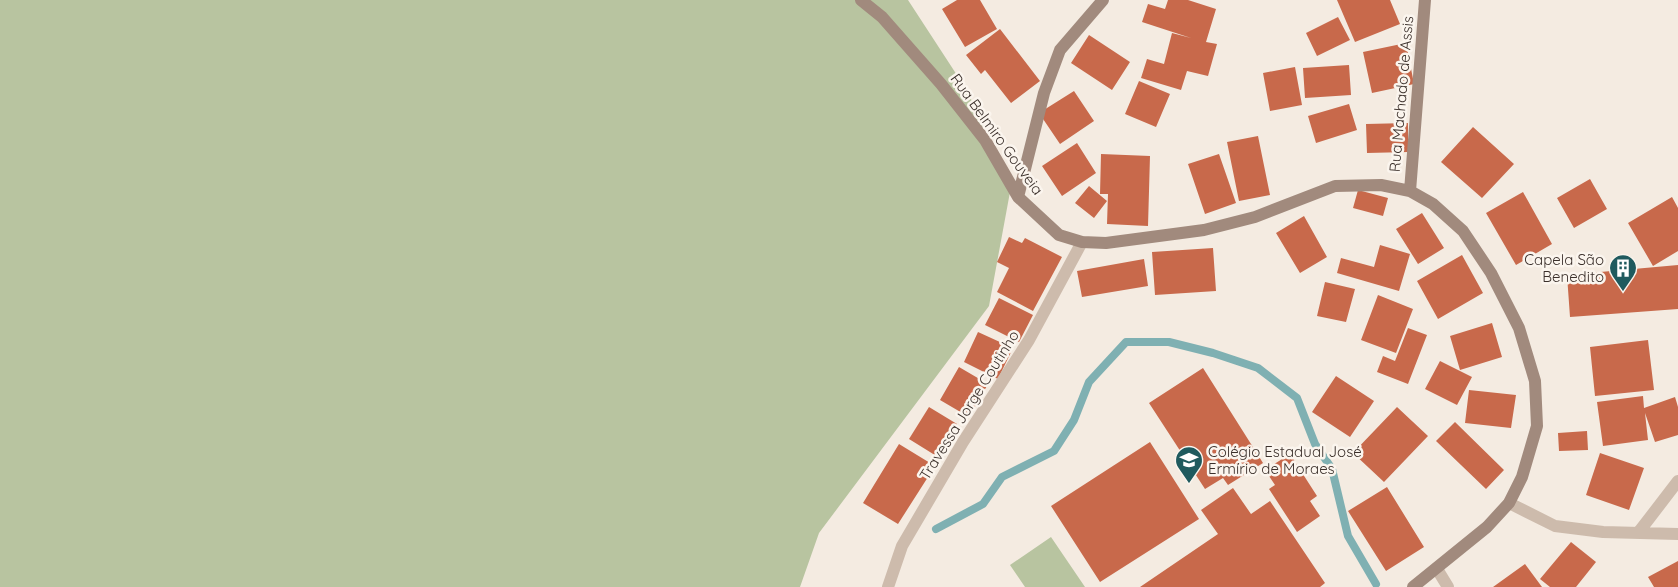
<svg xmlns="http://www.w3.org/2000/svg" width="1678" height="587" font-family="Quicksand,sans-serif">
	<rect width="100%" height="100%" fill="#f4ebe1"/>
	<!-- green -->
	<path fill="#b8c4a0" d="M 0,0 L 908,0 L 968,92 L 1010,192 L 989,306 L 819,533 L 800,587 L 0,587 Z
		M 1051,537 L 1085,587 L 1025,587 L 1010,565 Z"/>
	<g fill="none" stroke-linecap="round" stroke-linejoin="round">
		<!-- stream -->
		<path stroke="#7fb0b2" stroke-width="8" d="M 936,529 L 983,504 L 1002,477 L 1054,451 L 1074,420 L 1089,382 L 1126,342 L 1169,342 L 1213,353 L 1258,368 L 1297,398 L 1315,444 L 1332,469 L 1348,536 L 1376,584"/>
	</g>
	<!-- building -->
	<path fill="#c8694b" d="M 957,0 L 980,0 L 997,29 L 965,47 L 942,9 Z
		M 1168,0 L 1188,0 L 1216,9 L 1206,42 L 1217,44 L 1208,76 L 1187,71 L 1181,90 L 1141,78 L 1147,59 L 1164,64 L 1172,33 L 1191,38 L 1142,22 L 1148,4 L 1165,9 Z
		M 1337,0 L 1390,0 L 1400,24 L 1355,42 Z
		M 1338,17 L 1350,40 L 1317,56 L 1306,33 Z
		M 1000,29 L 1040,81 L 1011,103 L 985,70 L 981,74 L 966,55 Z
		M 1089,35 L 1130,62 L 1112,90 L 1071,63 Z
		M 1406,43 L 1414,84 L 1372,93 L 1363,52 Z
		M 1349,65 L 1351,95 L 1305,98 L 1303,68 Z
		M 1295,67 L 1302,105 L 1270,111 L 1263,73 Z
		M 1139,81 L 1170,94 L 1156,127 L 1125,114 Z
		M 1074,91 L 1094,121 L 1060,144 L 1039,113 Z
		M 1349,104 L 1357,130 L 1316,143 L 1308,116 Z
		M 1408,123 L 1408,152 L 1367,153 L 1366,124 Z
		M 1473,127 L 1514,164 L 1482,198 L 1441,162 Z
		M 1258,136 L 1270,195 L 1239,201 L 1227,142 Z
		M 1077,143 L 1096,173 L 1062,196 L 1042,166 Z
		M 1101,154 L 1150,156 L 1148,226 L 1107,224 L 1108,194 L 1100,194 Z
		M 1219,154 L 1236,203 L 1205,214 L 1188,164 Z
		M 1590,179 L 1607,209 L 1574,228 L 1557,198 Z
		M 1089,186 L 1107,201 L 1094,218 L 1075,203 Z
		M 1358,190 L 1388,198 L 1383,216 L 1353,208 Z
		M 1523,192 L 1552,244 L 1516,265 L 1486,213 Z
		M 1672,197 L 1678,208 L 1678,251 L 1653,266 L 1628,223 Z
		M 1422,213 L 1444,248 L 1418,264 L 1396,229 Z
		M 1304,216 L 1327,257 L 1300,273 L 1276,233 Z
		M 1009,237 L 1022,243 L 1025,238 L 1062,257 L 1033,311 L 997,292 L 1009,268 L 997,262 Z
		M 1380,245 L 1410,254 L 1399,291 L 1337,273 L 1341,258 L 1374,267 Z
		M 1213,248 L 1216,291 L 1155,295 L 1152,252 Z
		M 1462,255 L 1483,293 L 1438,319 L 1417,281 Z
		M 1144,259 L 1148,286 L 1082,297 L 1077,271 Z
		M 1678,265 L 1678,309 L 1570,317 L 1567,275 Z
		M 1325,282 L 1355,289 L 1346,322 L 1317,316 Z
		M 1378,295 L 1413,309 L 1396,353 L 1361,340 Z
		M 999,298 L 1033,315 L 1019,342 L 985,325 Z
		M 1492,323 L 1502,357 L 1460,370 L 1450,336 Z
		M 1408,328 L 1427,335 L 1408,384 L 1377,372 L 1383,356 L 1395,361 Z
		M 978,332 L 1013,348 L 998,379 L 964,362 Z
		M 1648,340 L 1654,390 L 1595,396 L 1590,347 Z
		M 1440,361 L 1472,377 L 1457,405 L 1425,389 Z
		M 959,367 L 988,384 L 969,417 L 940,400 Z
		M 1203,368 L 1263,463 L 1228,485 L 1223,478 L 1205,489 L 1149,403 Z
		M 1336,376 L 1374,401 L 1350,437 L 1312,412 Z
		M 1469,390 L 1516,395 L 1511,428 L 1465,423 Z
		M 1643,396 L 1644,408 L 1675,397 L 1678,407 L 1678,435 L 1655,442 L 1645,413 L 1648,440 L 1603,446 L 1597,402 Z
		M 929,407 L 957,424 L 938,457 L 909,439 Z
		M 1397,407 L 1428,436 L 1384,482 L 1353,453 Z
		M 1455,422 L 1504,470 L 1486,489 L 1436,441 Z
		M 1587,431 L 1588,450 L 1559,451 L 1558,433 Z
		M 1150,442 L 1199,519 L 1100,582 L 1051,506 Z
		M 899,444 L 935,466 L 898,524 L 863,503 Z
		M 1600,453 L 1644,468 L 1629,510 L 1586,495 Z
		M 1290,454 L 1317,496 L 1310,501 L 1320,516 L 1297,532 L 1269,489 L 1275,485 L 1265,470 Z
		M 1387,487 L 1424,547 L 1386,571 L 1348,511 Z
		M 1233,488 L 1251,514 L 1270,501 L 1325,583 L 1320,587 L 1140,587 L 1218,534 L 1201,510 Z
		M 1571,542 L 1596,562 L 1576,587 L 1550,587 L 1540,579 Z
		M 1678,561 L 1678,587 L 1654,587 L 1648,577 Z
		M 1525,564 L 1542,587 L 1493,587 Z"/>
	<g fill="none" stroke-linecap="round" stroke-linejoin="round">
		<!-- street -->
		<path stroke="#cdbbac" stroke-width="12" d="M 1509,503 L 1555,526 L 1603,532 L 1678,534
			M 1638,533 L 1678,481
			M 1437,569 L 1448,587
			M 888,587 L 902,546 L 963,442 L 1029,340 L 1082,242"/>
		<!-- secondary -->
		<path stroke="#a18a7d" stroke-width="12" d="M 861,0 L 882,17 L 941,84 L 985,140 L 1018,197 L 1059,235 L 1082,242 L 1106,243 L 1204,230 L 1255,217 L 1335,186 L 1381,185 L 1410,191 L 1433,204 L 1463,231 L 1491,273 L 1519,328 L 1535,381 L 1537,426 L 1522,477 L 1509,503 L 1487,527 L 1413,587
			M 1410,191 L 1425,0
			M 1018,197 L 1044,93 L 1060,50 L 1103,0"/>
	</g>
	<!-- icons -->
	<defs>
		<g id="building-pin" transform="scale(1.4375)"><path d="M0 17L-7.5 6A9.5 9.5 0 1 1 7.5 6Z" fill="#1f5a5e" stroke="#fbf5ee"/><path d="M-4-6H4V6H1V3H-1V6H-4ZM-2.5-4.3h1.7v1.8h-1.7ZM.8-4.3h1.7v1.8H.8ZM-2.5-1h1.7V.8h-1.7ZM.8-1h1.7V.8H.8Z" fill="#fff"/></g>
		<g id="school-pin" transform="scale(1.4375)"><path d="M0 17L-7.5 6A9.5 9.5 0 1 1 7.5 6Z" fill="#1f5a5e" stroke="#fbf5ee"/><path d="M0-5L7-2L0 1L-7-2ZM-4 1L0 2.5L4 1V4Q0 6-4 4Z" fill="#fff"/></g>
	</defs>
	<g fill-rule="evenodd">
		<use href="#building-pin" x="1623" y="268"/>
		<use href="#school-pin" x="1189" y="460"/>
	</g>
	<g text-anchor="middle" dominant-baseline="central" stroke-width="5" stroke-linejoin="round" paint-order="stroke">
		<!-- street labels -->
		<g font-size="15" fill="#3b302b" stroke="#fbf5ee">
			<text transform="translate(1401 94) rotate(-85)">Rua Machado de Assis</text>
			<text transform="translate(997 134) rotate(54)">Rua Belmiro Gouveia</text>
			<text transform="translate(969 405) rotate(-58)">Travessa Jorge Coutinho</text>
		</g>
		<!-- poi labels -->
		<g font-size="15" fill="#3b302b" stroke="#fbf5ee" text-anchor="end">
			<text x="1604" y="259">Capela São<tspan x="1604" dy="17">Benedito</tspan></text>
			<text x="1208" y="451" text-anchor="start">Colégio Estadual José<tspan x="1208" dy="17">Ermírio de Moraes</tspan></text>
		</g>
	</g>
</svg>
